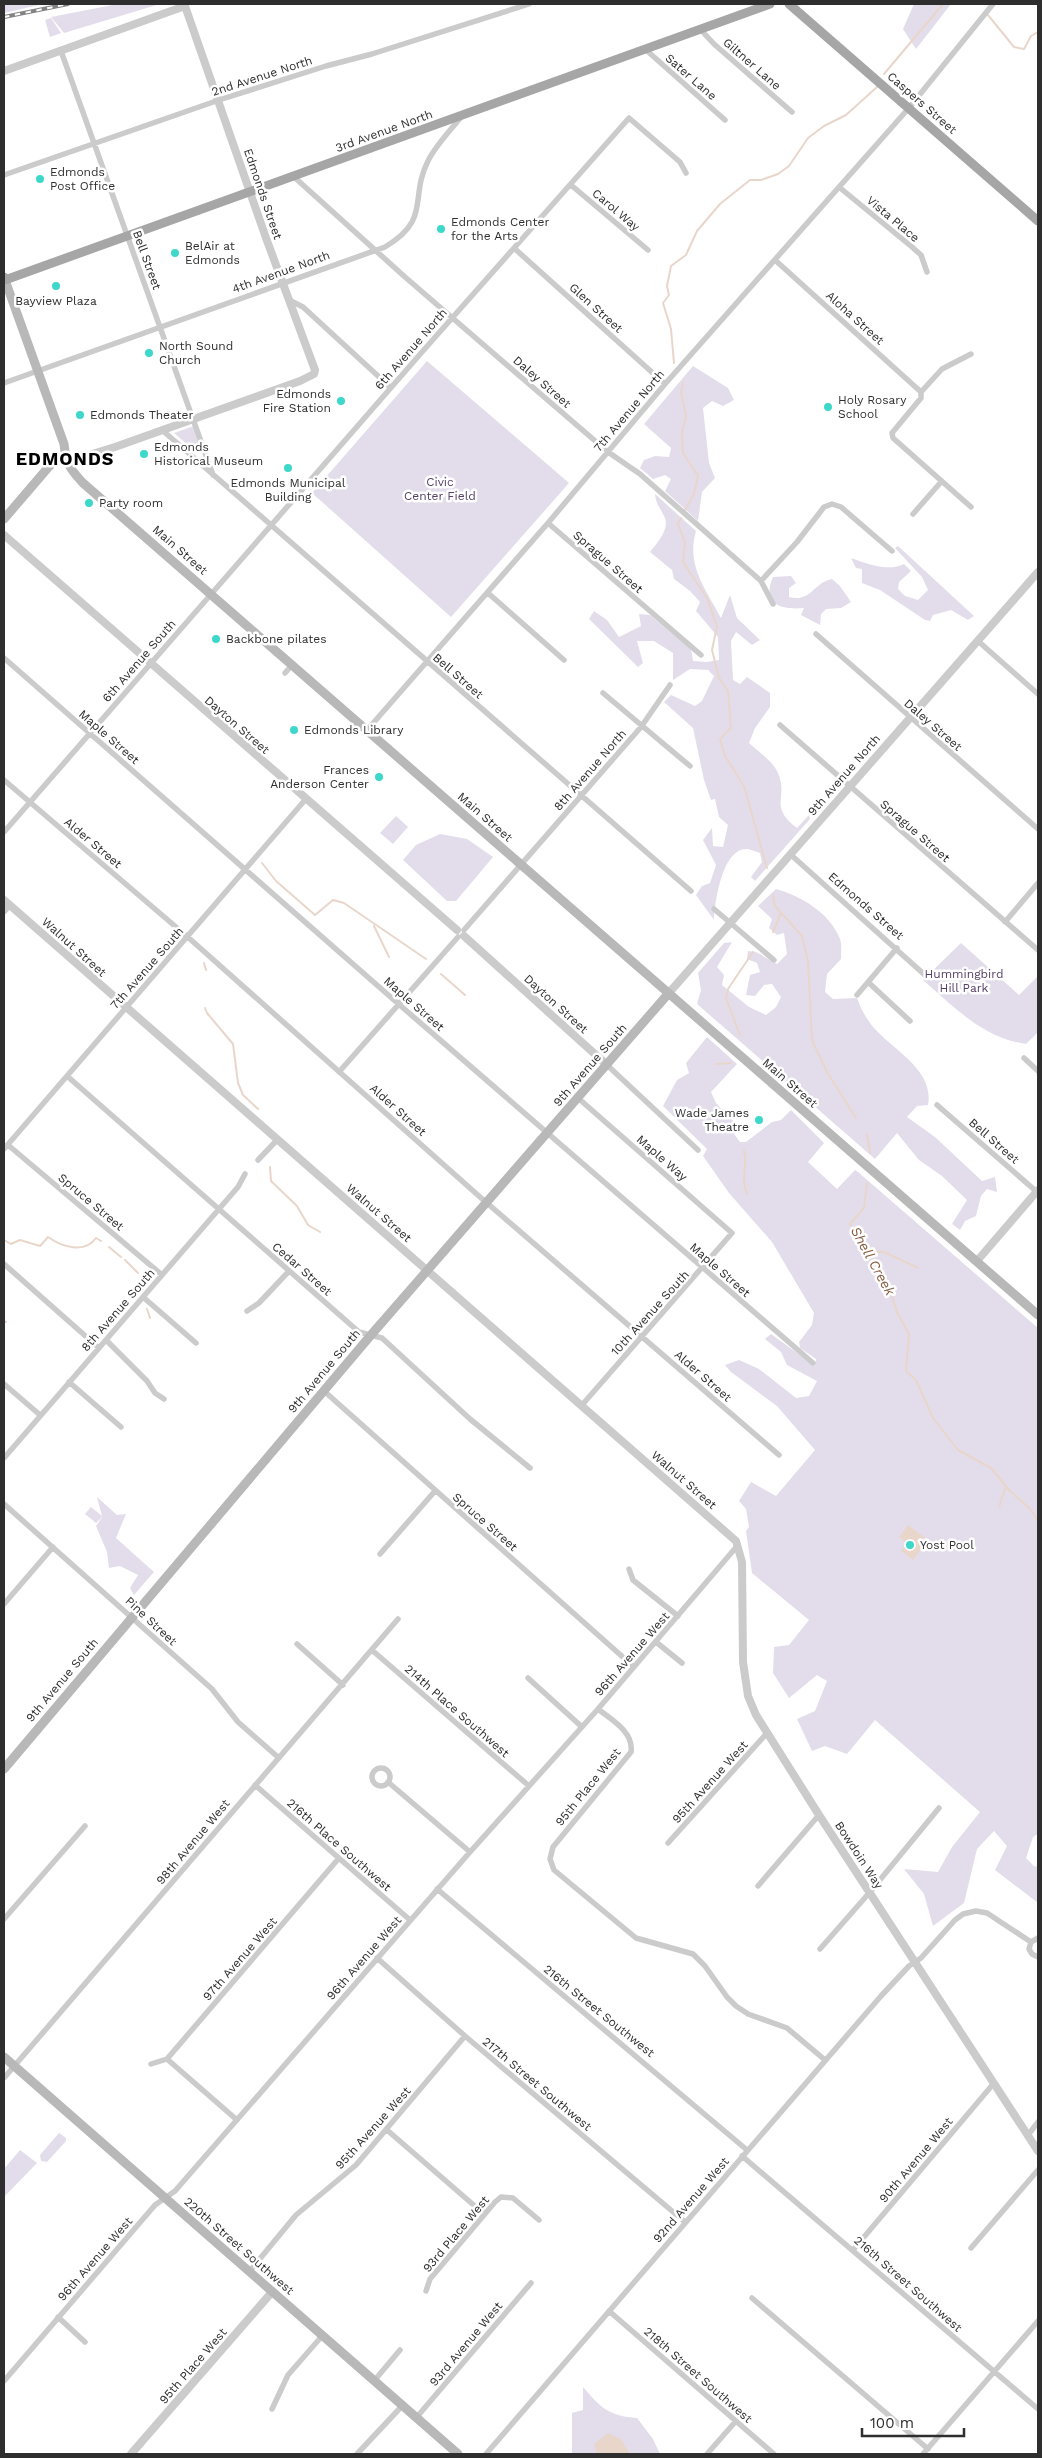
<svg xmlns="http://www.w3.org/2000/svg" width="1042" height="2458" font-family="'Work Sans',sans-serif">
	<rect width="100%" height="100%" fill="#fff"/>
	<!-- green -->
	<path fill="#e3ddeb" d="M 4,4 L 43,4 L 4,13 Z
		M 118,4 L 160,4 L 64,33 L 51,17 Z
		M 914,4 L 951,4 L 916,49 L 903,29 Z
		M 51,18 L 61,33 L 50,37 L 45,20 Z
		M 427,361 L 569,483 L 451,617 L 312,493 Z
		M 693,366 L 728,388 L 734,400 L 723,406 L 712,401 L 703,408 L 709,463 L 715,478 L 702,492 L 698,521 L 665,491 L 671,479 L 665,475 L 653,479 L 640,468 L 644,460 L 655,456 L 669,457 L 671,448 L 644,424 Z
		M 194,426 L 202,449 L 197,453 L 174,433 Z
		M 655,494 L 696,531 C 686,565 705,588 721,618 L 730,595 L 737,618 L 760,640 L 752,645 L 736,632 L 731,641 L 733,680 L 740,684 L 747,677 L 770,693 L 770,707 L 755,728 L 749,743 C 758,751 772,761 777,771 C 790,797 767,805 797,828 L 809,815 L 810,819 L 755,881 L 751,877 L 762,862 L 760,853 C 756,852 752,850 748,849 C 722,847 715,902 714,920 L 696,895 L 702,886 L 710,883 L 716,865 L 703,840 L 712,828 L 713,846 L 723,847 L 728,825 L 719,817 L 715,799 L 711,800 L 704,780 L 693,728 L 664,702 L 671,695 L 695,706 L 702,701 L 714,676 L 708,670 L 690,669 L 673,680 L 673,653 L 654,641 L 637,641 L 643,663 L 638,667 L 589,619 L 594,611 L 607,620 L 619,637 L 641,626 L 639,614 L 650,615 L 691,649 L 693,661 L 706,662 L 719,660 L 718,637 L 696,611 L 700,602 L 690,591 L 674,579 L 672,570 L 650,552 C 657,543 671,528 664,516 C 660,507 656,505 655,494 Z
		M 898,546 L 974,616 L 968,620 L 951,610 L 933,615 L 930,621 L 925,620 L 880,590 L 862,583 L 862,569 L 856,568 L 851,558 C 867,564 889,572 904,564 L 911,571 L 899,582 L 898,589 L 905,596 L 918,600 L 928,590 L 922,577 L 895,548 Z
		M 791,576 L 796,583 L 789,588 L 789,597 C 811,603 814,582 832,579 L 840,586 L 851,602 L 841,608 L 826,609 L 821,614 L 820,625 L 801,615 L 804,608 C 782,610 761,605 773,577 Z
		M 396,816 L 408,827 L 393,844 L 380,833 Z
		M 440,834 L 467,839 L 493,857 L 456,901 L 447,901 L 403,860 L 416,845 Z
		M 776,889 C 801,896 830,913 840,939 C 842,945 841,953 841,959 L 827,974 L 825,992 L 833,999 L 857,998 C 862,1012 869,1024 880,1034 C 900,1054 934,1073 928,1105 L 917,1106 L 907,1117 L 935,1137 L 982,1181 L 995,1177 L 997,1192 L 987,1189 L 981,1196 L 976,1216 L 965,1221 L 960,1230 L 952,1224 L 967,1200 L 942,1176 L 919,1160 L 897,1133 L 875,1159 L 697,1004 L 701,990 L 698,973 L 724,943 L 732,942 L 717,967 L 724,975 L 722,985 L 749,1007 L 766,1015 L 776,1007 L 781,997 L 772,984 L 764,985 L 755,996 L 746,995 L 750,975 L 760,972 L 757,963 L 747,959 L 748,951 L 756,952 L 777,964 L 787,954 L 784,933 L 777,935 L 769,928 L 772,919 L 758,906 Z
		M 961,943 L 1019,995 L 1038,976 L 1038,1032 L 1026,1044 C 983,1038 954,1007 923,980 Z
		M 707,1037 L 737,1064 L 711,1092 L 716,1103 L 736,1124 L 734,1134 L 740,1142 L 746,1142 L 772,1122 L 781,1120 L 791,1110 L 824,1143 L 808,1162 L 837,1189 L 855,1170 L 858,1172 L 1038,1328 L 1038,1834 L 1033,1837 L 1026,1858 L 1035,1867 L 1038,1865 L 1038,1903 L 995,1870 L 1007,1846 L 994,1831 L 977,1849 L 964,1903 L 933,1926 L 924,1894 L 904,1869 L 938,1872 L 952,1847 L 980,1812 L 875,1720 L 847,1754 L 825,1746 L 812,1751 L 797,1719 L 815,1711 L 827,1681 L 817,1675 L 789,1698 L 773,1673 L 774,1647 L 789,1645 L 809,1620 L 752,1573 L 746,1531 L 749,1527 L 746,1509 L 739,1501 L 751,1482 L 776,1496 L 815,1450 L 777,1406 L 731,1372 L 725,1365 L 739,1360 L 759,1369 L 796,1398 L 809,1396 L 817,1381 L 787,1365 L 781,1352 L 765,1339 L 771,1334 L 815,1366 L 816,1359 L 800,1348 L 799,1342 L 812,1325 L 814,1313 L 772,1242 L 729,1193 L 703,1156 L 707,1149 L 663,1106 L 677,1080 L 689,1073 L 686,1063 Z
		M 97,1497 L 117,1515 L 126,1514 L 116,1538 L 154,1572 L 134,1595 L 130,1588 L 138,1575 L 120,1566 L 109,1568 L 107,1552 L 96,1526 L 103,1516 L 96,1523 L 85,1514 L 91,1507 L 102,1516 Z
		M 59,2133 L 66,2138 L 66,2141 L 47,2162 L 41,2161 L 40,2155 Z
		M 20,2150 L 37,2163 L 4,2197 L 4,2169 Z
		M 583,2387 C 601,2408 609,2416 637,2418 L 653,2439 L 660,2454 L 572,2454 L 572,2413 L 583,2410 Z"/>
	<!-- water -->
	<path fill="#e9d6cb" d="M 908,1525 L 928,1540 L 913,1560 L 901,1551 L 907,1543 L 899,1537 Z
		M 608,2433 L 621,2439 L 630,2454 L 597,2454 L 594,2444 Z"/>
	<g fill="none" stroke-linecap="round" stroke-linejoin="round">
		<!-- stream -->
		<path stroke="#e9d6cb" stroke-width="2" d="M 988,15 L 1014,47 L 1024,49 L 1031,36 L 1038,32
			M 884,74 L 943,4
			M 674,363 L 671,329 L 663,303 L 669,295 L 667,286 L 671,266 L 686,255 L 697,231 L 720,204 L 750,180 L 761,180 L 778,174 L 789,166 L 808,138 L 824,126 L 846,115 L 877,87
			M 683,383 L 681,392 L 686,416 L 682,432 L 683,453 L 698,476 L 694,494 L 685,510
			M 681,518 L 678,524 L 685,543 L 683,562 L 707,598 L 717,626 L 712,650 L 719,678 L 728,691 L 731,728 L 720,739 L 725,756 L 744,786 L 767,868
			M 262,863 L 276,881 L 315,915 L 333,900 L 344,903 L 426,959
			M 773,895 L 775,906 L 802,936 L 808,961 L 812,1040 L 827,1072 L 856,1118
			M 374,926 L 389,957
			M 773,932 L 781,913
			M 204,963 L 206,970
			M 441,974 L 465,995
			M 205,1008 L 207,1013 L 233,1044 L 238,1083 L 243,1095 L 258,1109
			M 740,1035 L 726,998 L 728,989 L 753,952
			M 716,1064 L 731,1063
			M 867,1134 L 870,1153
			M 744,1151 C 748,1166 740,1178 747,1193
			M 270,1167 L 271,1181 L 297,1206 L 308,1225 L 320,1232
			M 867,1183 L 864,1208 L 850,1224 L 887,1282 L 897,1312 L 909,1334 L 906,1371 L 916,1380 L 933,1418 L 958,1450 L 991,1468 L 1006,1486 L 999,1507
			M 4,1240 L 11,1244 L 20,1240 L 40,1246 L 48,1237 C 62,1247 85,1254 96,1238 L 101,1241
			M 109,1247 L 121,1257
			M 869,1252 L 884,1252 L 918,1268
			M 125,1260 L 138,1273
			M 147,1309 L 150,1318
			M 4,1321 L 6,1322
			M 1006,1487 L 1031,1510 L 1038,1521"/>
		<!-- minor -->
		<path stroke="#cbcbcb" stroke-width="5.5" d="M 701,30 L 714,44 L 792,112
			M 645,49 L 725,120
			M 61,51 L 213,475
			M 4,175 L 219,100 L 326,66 L 372,54 L 529,4
			M 293,176 L 405,277 L 608,452 L 640,474 L 761,581 L 773,604
			M 571,185 L 648,250
			M 839,187 L 912,247 L 921,255 L 927,272
			M 514,248 L 665,384
			M 775,260 L 921,392
			M 291,301 L 303,307 L 390,387
			M 4,383 L 385,247 C 432,219 409,198 428,161 C 436,145 450,131 461,117
			M 921,392 L 921,398 L 892,433 L 893,438 L 971,507
			M 921,392 L 942,369 L 971,354
			M 162,430 L 691,891
			M 913,514 L 941,482
			M 548,523 L 701,655
			M 761,581 L 797,542 L 824,507 L 832,504 L 841,507 L 892,551
			M 488,593 L 564,660
			M 816,634 L 1038,829
			M 978,641 L 1038,694
			M 4,658 L 394,1000 L 813,1363
			M 285,673 L 292,665
			M 603,693 L 690,766
			M 780,725 L 1038,950
			M 368,729 L 548,523 L 665,384 L 908,109 L 993,4
			M 4,780 L 190,939 L 480,1197 L 779,1455
			M 4,832 L 422,352 L 629,118 L 680,162 L 686,173
			M 790,854 L 926,976
			M 714,909 L 774,960
			M 4,912 L 10,905
			M 1005,922 L 1038,883
			M 464,930 L 641,727 L 670,685
			M 868,982 L 910,1021
			M 857,995 L 897,948
			M 1024,1058 L 1038,1071
			M 607,1065 L 698,1150
			M 339,1072 L 458,937
			M 67,1076 L 359,1332 L 382,1338 L 470,1419 L 530,1468
			M 578,1098 L 732,1233 L 582,1405
			M 937,1105 L 1037,1192
			M 8,1145 L 162,1275
			M 4,1149 L 305,800
			M 258,1160 L 278,1139
			M 4,1264 L 99,1348
			M 143,1297 L 196,1343
			M 247,1311 L 259,1303 L 289,1271
			M 106,1340 L 147,1381 L 155,1393 L 164,1399
			M 69,1382 L 121,1427
			M 4,1384 L 40,1415
			M 324,1391 L 634,1667
			M 4,1458 L 238,1187 L 245,1174
			M 4,1504 L 212,1689 L 238,1722 L 279,1758
			M 380,1554 L 435,1491
			M 629,1569 L 633,1580 L 678,1616
			M 4,1604 L 53,1547
			M 656,1642 L 682,1663
			M 297,1644 L 343,1685
			M 373,1651 L 529,1786
			M 528,1678 L 582,1727
			M 598,1709 C 612,1720 634,1732 631,1752 L 553,1847 L 550,1859 L 554,1870 L 636,1938 L 693,1954 L 705,1966 L 727,1997 L 736,2006 L 748,2014 L 787,2028 L 825,2060
			M372 1777a9 9 0 1 1 18 0a9 9 0 1 1-18 0Z
			M 388,1782 L 470,1852
			M 255,1785 L 410,1920
			M 668,1843 L 767,1733
			M 758,1886 L 819,1815
			M 437,1889 L 747,2150
			M 4,1919 L 85,1826
			M 1038,1938 L 1031,1942 L 1029,1949 L 1032,1954 L 1038,1957
			M 820,1949 L 870,1892 L 939,1808
			M 377,1958 L 465,2036 L 685,2222
			M 167,2059 L 237,2120
			M 151,2064 L 167,2059 L 339,1858
			M 4,2078 L 398,1619
			M 387,2130 L 484,2214
			M 1028,2135 L 1038,2122
			M 742,2156 L 1038,2409
			M 971,2248 L 1038,2170
			M 853,2250 L 994,2083
			M 249,2272 L 296,2215 L 356,2165 L 465,2036
			M 426,2291 L 430,2279 L 495,2202 L 501,2197 L 513,2198 L 539,2220
			M 752,2298 L 928,2449
			M 609,2311 L 774,2454
			M 58,2317 L 85,2342
			M 4,2381 L 155,2205 L 175,2191 L 470,1852 L 598,1709 L 738,1545
			M 374,2381 L 400,2350
			M 272,2409 L 288,2375 L 322,2336
			M 416,2418 L 531,2283
			M 357,2454 L 402,2406
			M 486,2454 L 881,1996 L 909,1966 L 921,1958 L 955,1920 L 963,1914 L 976,1911 L 987,1913 L 1031,1942
			M 707,2454 L 736,2421
			M 923,2454 L 1038,2321"/>
		<!-- tertiary -->
		<path stroke="#cbcbcb" stroke-width="8" d="M 4,71 L 185,6 L 266,238 L 315,370 L 314,374 L 300,381 L 115,447 L 79,458 L 65,458
			M 4,535 L 457,930
			M 4,900 L 736,1541 L 742,1562 L 743,1662 L 748,1696 L 756,1715 L 819,1815 L 1038,2151
			M 464,936 L 607,1065
			M 668,994 L 1038,572
			M 977,1261 L 1038,1190
			M 131,2454 L 272,2292"/>
		<!-- secondary -->
		<path stroke="#b8b8b8" stroke-width="9" d="M 5,280 L 64,444 C 66,464 70,469 83,483 L 1038,1315
			M 4,519 L 52,463 L 65,458
			M 4,1769 L 371,1335 L 668,994
			M 4,2057 L 458,2454"/>
		<!-- primary -->
		<path stroke="#a6a6a6" stroke-width="9" d="M 789,4 L 1038,221
			M 4,277 L 5,280 L 770,4"/>
		<!-- rail casing -->
		<g stroke="#838383" stroke-width="4">
			<path id="rail" d="M 4,17 L 68,4"/>
		</g>
		<!-- rail -->
		<use href="#rail" stroke="#fff" stroke-width="2" stroke-dasharray="5.5" stroke-linecap="butt"/>
	</g>
	<!-- markers -->
	<g fill="#3ed8cb" stroke="#fff" stroke-width="2">
		<circle cx="40" cy="179" r="5"/>
		<circle cx="441" cy="229" r="5"/>
		<circle cx="175" cy="253" r="5"/>
		<circle cx="56" cy="286" r="5"/>
		<circle cx="149" cy="353" r="5"/>
		<circle cx="341" cy="401" r="5"/>
		<circle cx="828" cy="407" r="5"/>
		<circle cx="80" cy="415" r="5"/>
		<circle cx="144" cy="454" r="5"/>
		<circle cx="288" cy="468" r="5"/>
		<circle cx="89" cy="503" r="5"/>
		<circle cx="216" cy="639" r="5"/>
		<circle cx="294" cy="730" r="5"/>
		<circle cx="379" cy="777" r="5"/>
		<circle cx="759" cy="1120" r="5"/>
		<circle cx="910" cy="1545" r="5"/>
	</g>
	<g text-anchor="middle" dominant-baseline="central" stroke-width="5" stroke-linejoin="round" paint-order="stroke">
		<!-- street labels -->
		<g font-size="12" fill="#2e2e2e" stroke="#fff">
			<text transform="translate(752 64) rotate(41)">Giltner Lane</text>
			<text transform="translate(262 76) rotate(-18)">2nd Avenue North</text>
			<text transform="translate(691 77) rotate(41)">Sater Lane</text>
			<text transform="translate(922 103) rotate(41)">Caspers Street</text>
			<text transform="translate(384 131) rotate(-20)">3rd Avenue North</text>
			<text transform="translate(263 194) rotate(71)">Edmonds Street</text>
			<text transform="translate(616 210) rotate(40)">Carol Way</text>
			<text transform="translate(893 219) rotate(40)">Vista Place</text>
			<text transform="translate(147 260) rotate(70)">Bell Street</text>
			<text transform="translate(281 272) rotate(-20)">4th Avenue North</text>
			<text transform="translate(596 308) rotate(42)">Glen Street</text>
			<text transform="translate(855 318) rotate(42)">Aloha Street</text>
			<text transform="translate(411 349) rotate(-49)">6th Avenue North</text>
			<text transform="translate(542 382) rotate(41)">Daley Street</text>
			<text transform="translate(629 411) rotate(-50)">7th Avenue North</text>
			<text transform="translate(180 550) rotate(41)">Main Street</text>
			<text transform="translate(608 562) rotate(41)">Sprague Street</text>
			<text transform="translate(139 661) rotate(-49)">6th Avenue South</text>
			<text transform="translate(458 676) rotate(41)">Bell Street</text>
			<text transform="translate(237 725) rotate(41)">Dayton Street</text>
			<text transform="translate(933 725) rotate(41)">Daley Street</text>
			<text transform="translate(109 737) rotate(41)">Maple Street</text>
			<text transform="translate(590 770) rotate(-49)">8th Avenue North</text>
			<text transform="translate(844 775) rotate(-49)">9th Avenue North</text>
			<text transform="translate(485 817) rotate(41)">Main Street</text>
			<text transform="translate(915 831) rotate(41)">Sprague Street</text>
			<text transform="translate(93 843) rotate(40)">Alder Street</text>
			<text transform="translate(866 906) rotate(41)">Edmonds Street</text>
			<text transform="translate(74 947) rotate(42)">Walnut Street</text>
			<text transform="translate(147 968) rotate(-49)">7th Avenue South</text>
			<text transform="translate(414 1004) rotate(41)">Maple Street</text>
			<text transform="translate(556 1004) rotate(42)">Dayton Street</text>
			<text transform="translate(590 1065) rotate(-49)">9th Avenue South</text>
			<text transform="translate(790 1083) rotate(41)">Main Street</text>
			<text transform="translate(398 1110) rotate(42)">Alder Street</text>
			<text transform="translate(994 1141) rotate(41)">Bell Street</text>
			<text transform="translate(662 1158) rotate(41)">Maple Way</text>
			<text transform="translate(91 1202) rotate(40)">Spruce Street</text>
			<text transform="translate(379 1213) rotate(41)">Walnut Street</text>
			<text transform="translate(302 1269) rotate(41)">Cedar Street</text>
			<text transform="translate(720 1270) rotate(41)">Maple Street</text>
			<text transform="translate(118 1310) rotate(-49)">8th Avenue South</text>
			<text transform="translate(650 1313) rotate(-48)">10th Avenue South</text>
			<text transform="translate(324 1371) rotate(-50)">9th Avenue South</text>
			<text transform="translate(703 1376) rotate(41)">Alder Street</text>
			<text transform="translate(684 1480) rotate(41)">Walnut Street</text>
			<text transform="translate(485 1522) rotate(41)">Spruce Street</text>
			<text transform="translate(151 1621) rotate(43)">Pine Street</text>
			<text transform="translate(632 1654) rotate(-49)">96th Avenue West</text>
			<text transform="translate(62 1680) rotate(-50)">9th Avenue South</text>
			<text transform="translate(457 1711) rotate(41)">214th Place Southwest</text>
			<text transform="translate(710 1782) rotate(-48)">95th Avenue West</text>
			<text transform="translate(588 1787) rotate(-51)">95th Place West</text>
			<text transform="translate(193 1842) rotate(-50)">98th Avenue West</text>
			<text transform="translate(339 1845) rotate(41)">216th Place Southwest</text>
			<text transform="translate(859 1855) rotate(57)">Bowdoin Way</text>
			<text transform="translate(364 1958) rotate(-49)">96th Avenue West</text>
			<text transform="translate(240 1959) rotate(-49)">97th Avenue West</text>
			<text transform="translate(599 2011) rotate(39)">216th Street Southwest</text>
			<text transform="translate(537 2084) rotate(40)">217th Street Southwest</text>
			<text transform="translate(373 2128) rotate(-48)">95th Avenue West</text>
			<text transform="translate(916 2160) rotate(-50)">90th Avenue West</text>
			<text transform="translate(691 2200) rotate(-49)">92nd Avenue West</text>
			<text transform="translate(456 2234) rotate(-50)">93rd Place West</text>
			<text transform="translate(239 2246) rotate(41)">220th Street Southwest</text>
			<text transform="translate(95 2259) rotate(-49)">96th Avenue West</text>
			<text transform="translate(908 2284) rotate(41)">216th Street Southwest</text>
			<text transform="translate(466 2344) rotate(-50)">93rd Avenue West</text>
			<text transform="translate(193 2366) rotate(-49)">95th Place West</text>
			<text transform="translate(698 2375) rotate(41)">218th Street Southwest</text>
		</g>
		<!-- poi labels -->
		<g font-size="12" fill="#2e2e2e" stroke="#fff" text-anchor="start">
			<text x="50" y="172">Edmonds<tspan x="50" dy="14">Post Office</tspan></text>
			<text x="451" y="222">Edmonds Center<tspan x="451" dy="14">for the Arts</tspan></text>
			<text x="185" y="246">BelAir at<tspan x="185" dy="14">Edmonds</tspan></text>
			<text x="56" y="301" text-anchor="middle">Bayview Plaza</text>
			<text x="159" y="346">North Sound<tspan x="159" dy="14">Church</tspan></text>
			<text x="331" y="394" text-anchor="end">Edmonds<tspan x="331" dy="14">Fire Station</tspan></text>
			<text x="838" y="400">Holy Rosary<tspan x="838" dy="14">School</tspan></text>
			<text x="90" y="415">Edmonds Theater</text>
			<text x="154" y="447">Edmonds<tspan x="154" dy="14">Historical Museum</tspan></text>
			<text x="288" y="483" text-anchor="middle">Edmonds Municipal<tspan x="288" dy="14">Building</tspan></text>
			<text x="99" y="503">Party room</text>
			<text x="226" y="639">Backbone pilates</text>
			<text x="304" y="730">Edmonds Library</text>
			<text x="369" y="770" text-anchor="end">Frances<tspan x="369" dy="14">Anderson Center</tspan></text>
			<text x="749" y="1113" text-anchor="end">Wade James<tspan x="749" dy="14">Theatre</tspan></text>
			<text x="920" y="1545">Yost Pool</text>
		</g>
		<!-- park labels -->
		<g font-size="12" fill="#543f67" stroke="#fff">
			<text x="440" y="482">Civic<tspan x="440" dy="14">Center Field</tspan></text>
			<text x="964" y="974">Hummingbird<tspan x="964" dy="14">Hill Park</tspan></text>
		</g>
		<!-- water labels -->
		<g font-size="14" font-style="italic" fill="#8a5e42" stroke="#fff">
			<text transform="translate(873 1261) rotate(61)">Shell Creek</text>
		</g>
		<!-- district labels -->
		<g font-size="18" font-weight="bold" letter-spacing="1" fill="#000" stroke="#fff">
			<text x="65" y="458">EDMONDS</text>
		</g>
	</g>
	<!-- border -->
	<rect width="1042" height="2458" fill="none" stroke="#2e2e2e" stroke-width="10"/>
	<!-- scale -->
	<path d="M862 2428v8h102v-8" fill="none" stroke="#2e2e2e" stroke-width="2.5"/>
	<text x="870" y="2428" font-size="15" fill="#2e2e2e" stroke="#ffffff" stroke-width="4" paint-order="stroke">100 m</text>
</svg>
